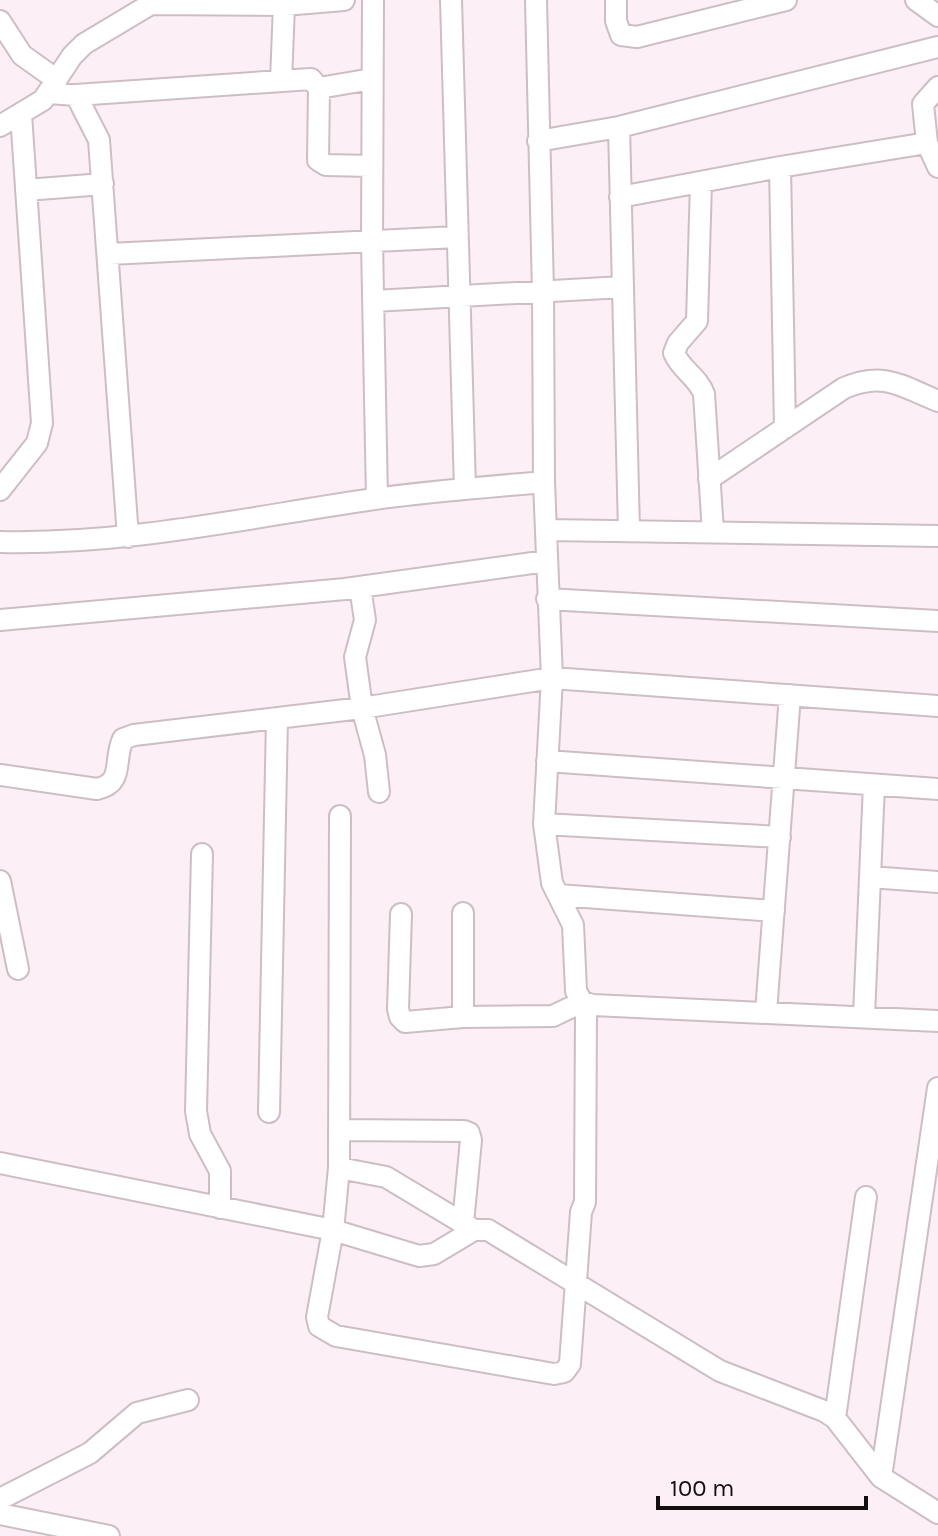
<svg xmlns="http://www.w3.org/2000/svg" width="938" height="1536" font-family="Karla,sans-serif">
	<rect width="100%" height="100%" fill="#fdeff6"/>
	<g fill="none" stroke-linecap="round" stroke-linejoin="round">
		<!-- minor casing -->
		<g stroke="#cdbec5" stroke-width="24">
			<path id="minor" d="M 373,0 L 372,242 L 377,499
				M 451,0 L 465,489
				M 536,0 L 543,292 L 544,482 L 552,678 L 544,824 L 552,883 L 573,925 L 576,991 L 582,1002 L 593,1005 L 938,1021
				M 616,0 L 616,21 L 621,35 L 637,37 L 786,0
				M 916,0 L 938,16
				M 0,21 L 22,55 L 57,80
				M 281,81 L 284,5
				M 938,87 L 923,104 L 927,143 L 938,167
				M 319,88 L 372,79
				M 49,93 L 76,95 L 311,79 L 319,88 L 318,160 L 326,165 L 372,166
				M 76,95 L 99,140 L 128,537
				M 0,126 L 43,100 L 72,56 L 84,44 L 151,4 L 284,5 L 344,0
				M 619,127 L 629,531
				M 538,141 L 619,127 L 938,47
				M 780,167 L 785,428
				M 701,182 L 697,321 L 678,343 L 674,353 C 681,370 698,377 704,394 L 713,532
				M 26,190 L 103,184
				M 620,197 L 780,167 L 927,143
				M 109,254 L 457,237
				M 374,301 L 623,287
				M 709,479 L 844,388 C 884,371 901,386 938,401
				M 0,490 L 37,443 L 42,423 L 21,114
				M 546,530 L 938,536
				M 0,542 C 126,545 250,517 374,499 C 431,491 487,487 544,482
				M 360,587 L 365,620 L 355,657 L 362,708 L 375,755 L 379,792
				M 547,599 L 938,621
				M 0,620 L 345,589 L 547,561
				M 547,761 L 938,789
				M 0,775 L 97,789 C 125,783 113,760 123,739 L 134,735 L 362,708 L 552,678 L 938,706
				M 340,816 L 339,1168 L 333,1230 L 317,1317 L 319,1326 L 336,1336 L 554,1374 L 564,1372 L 570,1364 L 581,1212 L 585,1202 L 586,1013 L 582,1002 L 553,1016 L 463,1017 L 405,1022 L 400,1017 L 398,1009 L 401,914
				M 544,824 L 780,837
				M 202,854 L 196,1111 L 200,1134 L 220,1171 L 220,1208
				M 870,877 L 938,882
				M 0,881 L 18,969
				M 558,895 L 774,911
				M 463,913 L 463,1017
				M 766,1012 L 790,695
				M 864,1016 L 874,785
				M 269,1112 L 277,718
				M 339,1130 L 464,1131 L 469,1133 L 471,1140 L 463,1223
				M 0,1163 L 333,1230 L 419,1256 L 434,1254 L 474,1230 L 488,1230 L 720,1371 L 824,1411 L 835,1418 L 881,1477 L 938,1513
				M 339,1168 L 386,1177 L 471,1228
				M 835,1418 L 866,1197
				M 881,1477 L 938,1088
				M 0,1499 L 90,1453 L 137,1413 L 188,1400
				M 0,1514 L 109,1536"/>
		</g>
		<!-- minor -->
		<use href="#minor" stroke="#fff" stroke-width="20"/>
	</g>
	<!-- scale -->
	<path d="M658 1496v12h208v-12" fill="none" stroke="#130e10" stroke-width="4"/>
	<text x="670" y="1496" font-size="24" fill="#130e10" stroke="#fdeff6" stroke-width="6" paint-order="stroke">100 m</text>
</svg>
